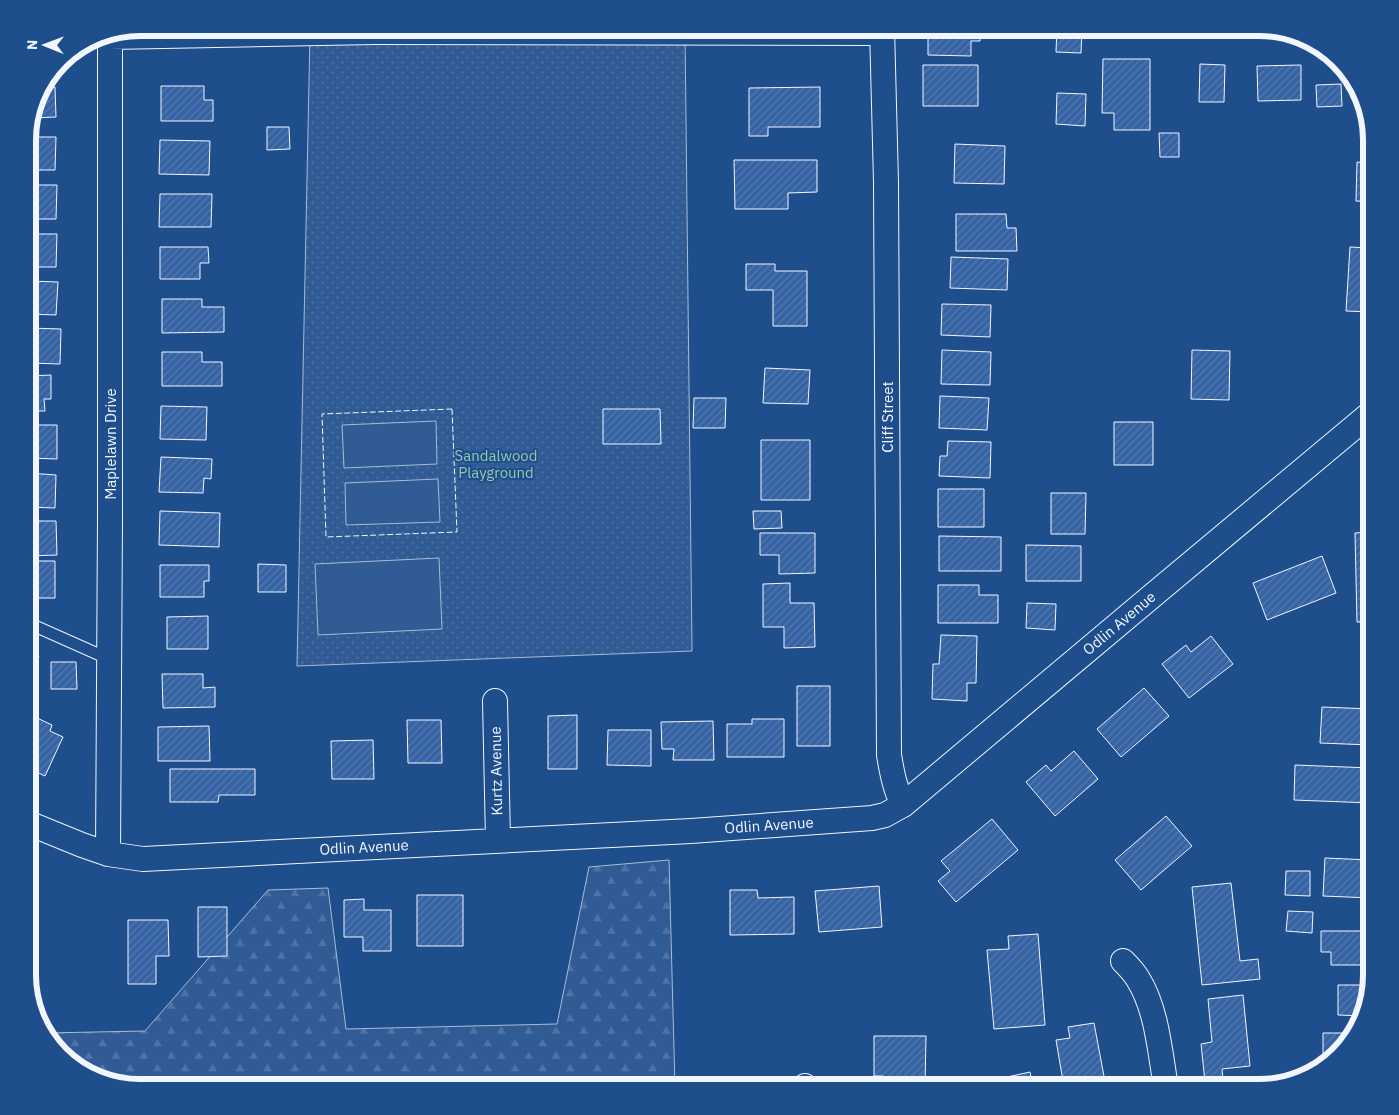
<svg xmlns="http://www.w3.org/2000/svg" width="1399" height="1115" font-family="'IBM Plex Sans',sans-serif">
	<defs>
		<pattern id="forest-firs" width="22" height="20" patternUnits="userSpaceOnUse" patternTransform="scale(1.25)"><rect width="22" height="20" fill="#305b95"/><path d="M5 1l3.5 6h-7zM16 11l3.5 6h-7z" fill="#4e73a5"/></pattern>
		<pattern id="park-dots" width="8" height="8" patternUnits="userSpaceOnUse" patternTransform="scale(1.25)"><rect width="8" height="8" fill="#305b95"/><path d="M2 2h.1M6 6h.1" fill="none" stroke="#4e73a5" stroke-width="1.8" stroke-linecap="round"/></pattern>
		<pattern id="building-hatch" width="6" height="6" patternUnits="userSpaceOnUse" patternTransform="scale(1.25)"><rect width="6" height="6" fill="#3563a3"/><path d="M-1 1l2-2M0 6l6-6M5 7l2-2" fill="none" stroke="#537ab1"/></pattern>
	</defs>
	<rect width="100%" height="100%" fill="#1f4e8c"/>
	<!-- forest -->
	<path fill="url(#forest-firs)" stroke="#a8bbd7" d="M 669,860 L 675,1087 L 140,1087 L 104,1081 L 66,1060 L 46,1033 L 145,1031 L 268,890 L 328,888 L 346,1029 L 557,1024 L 589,867 Z"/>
	<!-- park -->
	<path fill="url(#park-dots)" stroke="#a8bbd7" d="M 685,32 L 692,651 L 297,666 L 310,33 Z"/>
	<!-- built -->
	<path fill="#305b95" stroke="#a8bbd7" d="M 436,421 L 437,464 L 344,468 L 342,425 Z
		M 438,479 L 440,522 L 346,525 L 345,483 Z
		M 439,558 L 442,629 L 318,635 L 315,564 Z"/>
	<!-- building -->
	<path fill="url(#building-hatch)" stroke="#f2f6ff" d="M 928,28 L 980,28 L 980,41 L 971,41 L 971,56 L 928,55 Z
		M 1057,28 L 1082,28 L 1081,53 L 1056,52 Z
		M 1103,59 L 1150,59 L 1150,130 L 1114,130 L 1114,113 L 1102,113 Z
		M 1200,64 L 1225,65 L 1224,102 L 1199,102 Z
		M 923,65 L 978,65 L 978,106 L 923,106 Z
		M 1301,65 L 1301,100 L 1258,101 L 1257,66 Z
		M 1341,84 L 1342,106 L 1317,107 L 1316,85 Z
		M 161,86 L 204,86 L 204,100 L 213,100 L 213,121 L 161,121 Z
		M 55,87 L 56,117 L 32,118 L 39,90 L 41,88 Z
		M 820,87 L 820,127 L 768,127 L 768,136 L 749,136 L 749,88 Z
		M 1057,93 L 1086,94 L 1085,126 L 1056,124 Z
		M 267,127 L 289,127 L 290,149 L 267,150 Z
		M 1159,133 L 1179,133 L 1179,157 L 1160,157 Z
		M 28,137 L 56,137 L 55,170 L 28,170 Z
		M 160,140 L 210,141 L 209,175 L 159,174 Z
		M 955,144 L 1005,146 L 1004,184 L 954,183 Z
		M 734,160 L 817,160 L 817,192 L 788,193 L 788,209 L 735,209 Z
		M 1357,162 L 1371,163 L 1371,202 L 1356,201 Z
		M 28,185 L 57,185 L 56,219 L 28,219 Z
		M 160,194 L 212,194 L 211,227 L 159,227 Z
		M 956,214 L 1006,214 L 1007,228 L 1016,228 L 1017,251 L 956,251 Z
		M 28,234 L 57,234 L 56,267 L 28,267 Z
		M 160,247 L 208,247 L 209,263 L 200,263 L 200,279 L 160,279 Z
		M 1350,247 L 1371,248 L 1371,312 L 1346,311 Z
		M 951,257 L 1008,259 L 1007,290 L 950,288 Z
		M 746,264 L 775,264 L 775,271 L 807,271 L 807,326 L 773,326 L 773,290 L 746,290 Z
		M 28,281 L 58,282 L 56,315 L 28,314 Z
		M 162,299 L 202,299 L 202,307 L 224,307 L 224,332 L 162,333 Z
		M 942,304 L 991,305 L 990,337 L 941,335 Z
		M 28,328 L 61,329 L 60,364 L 28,363 Z
		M 942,350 L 991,352 L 990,385 L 941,384 Z
		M 1192,350 L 1230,351 L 1229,400 L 1191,399 Z
		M 162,352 L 202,352 L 202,362 L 222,362 L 222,386 L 162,386 Z
		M 765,368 L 810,370 L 808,404 L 763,403 Z
		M 51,375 L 51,399 L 44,399 L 45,411 L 28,411 L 28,376 Z
		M 940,396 L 989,398 L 987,430 L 939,428 Z
		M 694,398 L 726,398 L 725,428 L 693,428 Z
		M 161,406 L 207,407 L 206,440 L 160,439 Z
		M 603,409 L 660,409 L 661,444 L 603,444 Z
		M 1114,422 L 1153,422 L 1153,465 L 1114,465 Z
		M 28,425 L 57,425 L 57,459 L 28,458 Z
		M 761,440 L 810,440 L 810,500 L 761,500 Z
		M 948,441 L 991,442 L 990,478 L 939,476 L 940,456 L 947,456 Z
		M 161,457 L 212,459 L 211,479 L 204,478 L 203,493 L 159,492 Z
		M 28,473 L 56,475 L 55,508 L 28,507 Z
		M 938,489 L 984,489 L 984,527 L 938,527 Z
		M 1051,493 L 1086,493 L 1085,534 L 1051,534 Z
		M 160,511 L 220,513 L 219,547 L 159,545 Z
		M 753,511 L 781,511 L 782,528 L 754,529 Z
		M 28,521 L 56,521 L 57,555 L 28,556 Z
		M 1371,532 L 1371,622 L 1357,622 L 1355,533 Z
		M 760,533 L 815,533 L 815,573 L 779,574 L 779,555 L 760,555 Z
		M 939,536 L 1001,537 L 1001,571 L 939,571 Z
		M 1026,545 L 1081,546 L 1081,581 L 1026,581 Z
		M 1322,556 L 1336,593 L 1267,620 L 1253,583 Z
		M 28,561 L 55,561 L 55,598 L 28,598 Z
		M 258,564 L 286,565 L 286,592 L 258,592 Z
		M 160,565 L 209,565 L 209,581 L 204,581 L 204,597 L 160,597 Z
		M 790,583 L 790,603 L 814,603 L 815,647 L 784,648 L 784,627 L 763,627 L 763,584 Z
		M 938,585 L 979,585 L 979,595 L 998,595 L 998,623 L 938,623 Z
		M 1027,603 L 1056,604 L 1055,630 L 1026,628 Z
		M 208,616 L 208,649 L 167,649 L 167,617 Z
		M 941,635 L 977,636 L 976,683 L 967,683 L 967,701 L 932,699 L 933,664 L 939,664 Z
		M 1211,636 L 1233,664 L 1189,698 L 1162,664 L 1186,645 L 1191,652 Z
		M 28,652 L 39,656 L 29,680 L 28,680 Z
		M 51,662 L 76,662 L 77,689 L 51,689 Z
		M 162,674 L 203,674 L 203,688 L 215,687 L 215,707 L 163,708 Z
		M 797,686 L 830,686 L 830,746 L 797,746 Z
		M 1144,688 L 1169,716 L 1121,757 L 1097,729 Z
		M 1322,707 L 1371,709 L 1371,745 L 1320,743 Z
		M 577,715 L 577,769 L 548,769 L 548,716 Z
		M 35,717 L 52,725 L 50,731 L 63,737 L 45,776 L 28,768 L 28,733 Z
		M 752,719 L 784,719 L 784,757 L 727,757 L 727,724 L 752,724 Z
		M 407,720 L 441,720 L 442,763 L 408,763 Z
		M 713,721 L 714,760 L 673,760 L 674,749 L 662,749 L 661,722 Z
		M 209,726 L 210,761 L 158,761 L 158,727 Z
		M 608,730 L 651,730 L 651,766 L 607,765 Z
		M 373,740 L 374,779 L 332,779 L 331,741 Z
		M 1074,751 L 1098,779 L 1055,816 L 1026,782 L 1046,765 L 1051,771 Z
		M 1295,765 L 1371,768 L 1371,803 L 1294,800 Z
		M 170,769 L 255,769 L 255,795 L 219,795 L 218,802 L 170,802 Z
		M 1166,816 L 1192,846 L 1141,890 L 1115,860 Z
		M 992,819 L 1018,850 L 956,902 L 938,881 L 950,871 L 941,861 Z
		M 1325,858 L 1371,860 L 1371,898 L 1323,896 Z
		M 1286,871 L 1310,871 L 1310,896 L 1285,895 Z
		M 1231,883 L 1240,961 L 1258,959 L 1260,979 L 1202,985 L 1192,887 Z
		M 879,886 L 882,927 L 819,932 L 815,891 Z
		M 730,890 L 757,890 L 758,898 L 794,897 L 794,934 L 730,935 Z
		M 417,895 L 463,895 L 463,946 L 417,946 Z
		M 364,899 L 364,910 L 391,910 L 391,951 L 363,951 L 363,937 L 344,937 L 344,900 Z
		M 198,907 L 227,907 L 227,956 L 198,957 Z
		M 1288,911 L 1313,912 L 1312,933 L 1286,931 Z
		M 128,920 L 168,920 L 169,956 L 156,956 L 156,984 L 128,984 Z
		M 1321,931 L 1371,931 L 1371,965 L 1331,965 L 1331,952 L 1321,952 Z
		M 1038,934 L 1045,1025 L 994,1029 L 987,950 L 1009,949 L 1008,936 Z
		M 1338,985 L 1369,985 L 1363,1016 L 1338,1015 Z
		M 1243,995 L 1250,1066 L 1222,1069 L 1223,1080 L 1205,1082 L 1201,1044 L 1212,1042 L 1208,999 Z
		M 1094,1023 L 1106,1087 L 1064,1087 L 1056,1040 L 1070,1038 L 1068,1027 Z
		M 1323,1033 L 1354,1033 L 1344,1049 L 1323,1064 Z
		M 874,1036 L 926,1036 L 925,1087 L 883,1087 L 883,1076 L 874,1076 Z
		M 1030,1072 L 1033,1087 L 961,1087 Z"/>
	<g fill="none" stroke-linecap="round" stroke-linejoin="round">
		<!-- service casing -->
		<g stroke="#f2f6ff" stroke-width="13">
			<path id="service" d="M 28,623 L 109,659"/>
		</g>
		<!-- minor casing -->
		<g stroke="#f2f6ff" stroke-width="26">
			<path id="minor" d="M 882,28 L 886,182 L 889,755 C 892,773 895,789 903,805
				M 110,37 L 375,32 L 882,33
				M 495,701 L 498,840
				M 28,823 L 82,845 L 108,854 L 143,859 L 691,831 L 872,818 L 885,815 L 903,805 L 1152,596 L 1371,413
				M 108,854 L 110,517 L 110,33
				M 1123,961 C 1128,966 1134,972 1138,979 C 1157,1009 1160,1053 1166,1087
				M 805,1086 L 806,1087"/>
		</g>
		<!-- service -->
		<use href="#service" stroke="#1f4e8c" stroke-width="11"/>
		<!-- minor -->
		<use href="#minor" stroke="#1f4e8c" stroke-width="24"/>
		<!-- fence -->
		<path stroke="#f2f6ff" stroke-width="1" stroke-dasharray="6 2.5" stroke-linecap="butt" d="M 452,409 L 457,532 L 326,537 L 322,414 Z"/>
	</g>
	<g text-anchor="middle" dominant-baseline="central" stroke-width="4" stroke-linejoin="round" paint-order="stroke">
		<!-- street labels -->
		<g font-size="15" fill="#f2f6ff" stroke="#1f4e8c">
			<text transform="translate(887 417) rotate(-90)">Cliff Street</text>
			<text transform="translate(110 444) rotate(-90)">Maplelawn Drive</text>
			<text transform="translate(1119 623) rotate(-40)">Odlin Avenue</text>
			<text transform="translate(496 771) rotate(-91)">Kurtz Avenue</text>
			<text transform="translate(769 825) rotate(-4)">Odlin Avenue</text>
			<text transform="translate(364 847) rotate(-3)">Odlin Avenue</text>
		</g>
		<!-- park labels -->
		<g font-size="15" fill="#97c8a6" stroke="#1f4e8c">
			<text x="496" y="455">Sandalwood<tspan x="496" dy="17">Playground</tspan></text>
		</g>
	</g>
	<!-- crop -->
	<path d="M0 0H1399V1115H0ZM140 36H1259A104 104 0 0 1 1363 140V975A104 104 0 0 1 1259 1079H140A104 104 0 0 1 36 975V140A104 104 0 0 1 140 36Z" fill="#1f4e8c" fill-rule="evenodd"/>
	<path fill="none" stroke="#f2f6ff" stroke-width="6" d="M140 36H1259A104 104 0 0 1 1363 140V975A104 104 0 0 1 1259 1079H140A104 104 0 0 1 36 975V140A104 104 0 0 1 140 36Z"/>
	<!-- north arrow -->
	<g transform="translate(45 45) rotate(271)" stroke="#1f4e8c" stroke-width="4" paint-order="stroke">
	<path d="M0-4L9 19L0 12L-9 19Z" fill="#f2f6ff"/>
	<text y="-8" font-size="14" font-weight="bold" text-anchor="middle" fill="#f2f6ff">N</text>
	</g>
</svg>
